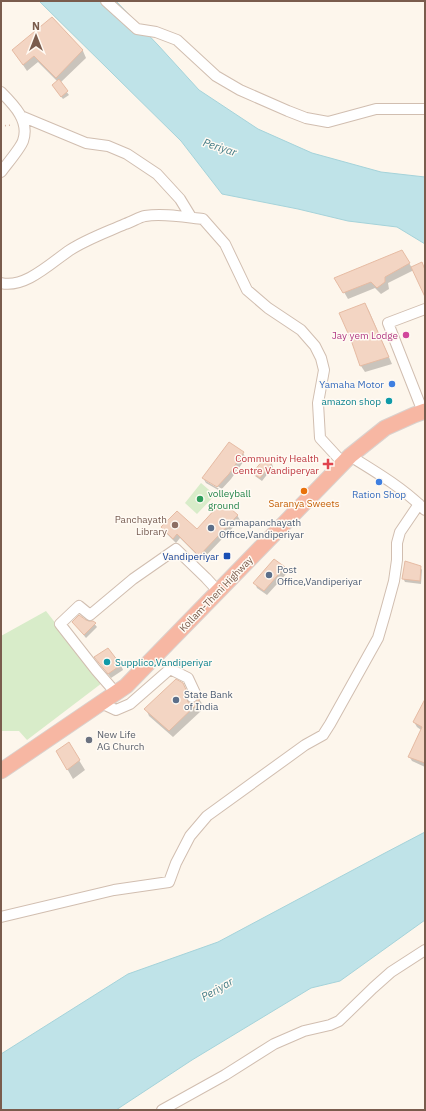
<svg xmlns="http://www.w3.org/2000/svg" width="426" height="1111" font-family="'IBM Plex Sans',sans-serif">
	<rect width="100%" height="100%" fill="#fdf6ec"/>
	<!-- green -->
	<path fill="#d8ecc9" d="M 201,483 L 215,495 L 197,514 L 185,503 Z
		M 46,611 L 102,683 L 27,740 L 19,731 L 1,731 L 1,636 Z"/>
	<!-- water -->
	<path fill="#bfe3e8" stroke="#a5d3da" d="M 39,1 L 116,1 L 158,45 L 199,90 L 258,129 L 312,153 L 381,172 L 425,177 L 425,244 L 397,227 L 348,221 L 298,209 L 222,194 L 181,141 Z
		M 425,832 L 425,920 L 340,981 L 311,988 L 192,1060 L 116,1110 L 1,1110 L 1,1054 L 128,974 L 218,942 L 383,854 Z"/>
	<!-- shadow -->
	<path fill="#0003" fill-rule="evenodd" d="M 52,19 L 83,51 L 86,58 L 60,83 L 69,95 L 63,99 L 55,89 L 58,82 L 38,62 L 27,71 L 13,50 Z
		M 402,251 L 412,268 L 421,263 L 425,271 L 425,295 L 414,270 L 388,283 L 389,289 L 381,294 L 375,288 L 348,299 L 336,278 Z
		M 365,304 L 369,311 L 392,364 L 365,372 L 361,366 L 351,339 Z
		M 229,443 L 243,453 L 246,458 L 231,479 L 220,491 L 206,483 L 203,478 ZM 206,479 L 222,489 L 221,490 L 206,481 Z
		M 265,459 L 272,464 L 273,467 L 262,481 L 255,476 L 254,473 Z
		M 237,515 L 240,520 L 202,560 L 180,538 L 176,543 L 165,532 L 162,528 L 197,530 Z
		M 420,567 L 422,570 L 421,584 L 405,582 L 403,578 Z
		M 284,568 L 287,573 L 267,595 L 257,588 L 255,583 Z
		M 86,621 L 93,622 L 97,627 L 86,638 L 73,622 Z
		M 96,658 L 121,665 L 123,670 L 111,678 Z
		M 182,684 L 191,700 L 189,704 L 195,704 L 199,699 L 203,705 L 201,711 L 173,737 L 149,716 L 146,709 Z
		M 425,702 L 425,767 L 412,761 L 409,756 L 421,730 L 417,727 L 414,722 Z
		M 69,744 L 85,770 L 73,779 L 57,751 Z"/>
	<!-- building -->
	<path fill="#f3d5c3" stroke="#e6bba3" d="M 52,17 L 83,50 L 56,78 L 34,56 L 23,65 L 12,50 Z
		M 59,79 L 68,91 L 61,97 L 52,85 Z
		M 402,250 L 410,263 L 385,277 L 385,282 L 377,288 L 371,282 L 343,293 L 334,278 Z
		M 422,262 L 425,270 L 425,297 L 411,267 Z
		M 365,303 L 389,357 L 360,366 L 351,340 L 339,313 Z
		M 229,442 L 244,452 L 229,474 L 217,487 L 202,478 Z
		M 265,458 L 272,463 L 260,478 L 252,473 Z
		M 224,503 L 238,515 L 199,556 L 177,534 L 173,539 L 161,527 L 177,511 L 197,529 L 217,507 L 221,508 Z
		M 274,559 L 285,567 L 264,591 L 253,583 Z
		M 405,561 L 421,566 L 420,581 L 402,579 Z
		M 79,615 L 86,620 L 89,621 L 93,621 L 96,623 L 84,635 L 72,622 Z
		M 108,648 L 121,665 L 108,674 L 94,657 Z
		M 176,679 L 183,683 L 187,692 L 186,697 L 188,702 L 191,703 L 194,703 L 200,698 L 197,704 L 169,731 L 144,709 Z
		M 425,699 L 425,763 L 408,757 L 422,727 L 413,722 Z
		M 69,742 L 80,760 L 67,770 L 56,751 Z"/>
	<g fill="none" stroke-linecap="round" stroke-linejoin="round">
		<!-- minor casing -->
		<g stroke="#d1beb0" stroke-width="12">
			<path id="minor" d="M 106,1 L 137,29 L 156,32 L 177,40 L 216,76 L 240,90 L 288,111 L 306,118 L 328,122 L 376,109 L 425,109
				M 1,92 C 14,105 30,121 23,141 C 20,149 6,165 1,172
				M 21,116 L 86,143 L 108,146 L 127,154 L 157,174 L 180,199 L 191,217
				M 1,283 C 25,289 52,262 70,250 C 87,239 107,232 125,224 C 132,222 139,217 145,216 C 163,213 185,217 203,219 L 225,244 L 247,290 L 268,308 L 301,330 L 315,346 L 321,358 L 324,370 L 318,403 L 320,438 L 343,463
				M 423,412 L 388,323 L 425,309
				M 350,456 C 376,472 403,488 425,510
				M 116,693 L 96,670 L 60,624 L 79,606 L 90,615 L 133,579 L 176,549 L 206,578 L 218,591
				M 101,703 L 116,710 L 130,704 L 170,669 L 188,678 L 195,693 L 192,697
				M 1,917 L 114,890 L 169,882 L 176,863 L 190,836 L 207,816 L 305,745 L 323,735 L 330,724 L 378,638 L 385,614 L 394,581 L 397,560 L 397,543 L 400,532 L 419,504
				M 162,1110 L 225,1075 L 274,1044 L 304,1031 L 330,1025 L 339,1021 L 373,988 L 391,972 L 425,950"/>
		</g>
		<!-- highway casing -->
		<g stroke="#dad1cd" stroke-width="17">
			<path id="highway" d="M 1,771 L 126,686 L 350,456 L 385,428 L 414,415 L 425,411"/>
		</g>
		<!-- path -->
		<path stroke="#d9b8a5" stroke-width="1.5" stroke-dasharray="1 3" stroke-linecap="butt" d="M 1,126 L 13,125"/>
		<!-- minor -->
		<use href="#minor" stroke="#fff" stroke-width="10"/>
		<!-- highway -->
		<use href="#highway" stroke="#f7b7a3" stroke-width="15"/>
	</g>
	<!-- markers -->
	<circle fill="#d1479c" stroke="#fffaf3" stroke-width="1.5" cx="406" cy="335" r="4"/>
	<g fill="#3f7fe0" stroke="#fffaf3" stroke-width="1.5">
		<circle cx="392" cy="384" r="4"/>
		<circle cx="379" cy="482" r="4"/>
	</g>
	<g fill="#0f9aa8" stroke="#fffaf3" stroke-width="1.5">
		<circle cx="389" cy="401" r="4"/>
		<circle cx="107" cy="662" r="4"/>
	</g>
	<path fill="#e0444e" stroke="#fffaf3" stroke-width="1.5" d="M326 458h4v4h4v4h-4v4h-4v-4h-4v-4h4z"/>
	<circle fill="#e8710a" stroke="#fffaf3" stroke-width="1.5" cx="304" cy="491" r="4"/>
	<circle fill="#2e9e5b" stroke="#fffaf3" stroke-width="1.5" cx="200" cy="499" r="4"/>
	<circle fill="#8d6e63" stroke="#fffaf3" stroke-width="1.5" cx="175" cy="525" r="4"/>
	<g fill="#5c6f8a" stroke="#fffaf3" stroke-width="1.5">
		<circle cx="211" cy="528" r="4"/>
		<circle cx="269" cy="575" r="4"/>
		<circle cx="176" cy="700" r="4"/>
	</g>
	<rect fill="#1a4fb4" stroke="#fffaf3" stroke-width="1.5" x="223" y="552" width="8" height="8" rx="2"/>
	<circle fill="#6b7280" stroke="#fffaf3" stroke-width="1.5" cx="89" cy="740" r="4"/>
	<g text-anchor="middle" dominant-baseline="central" stroke-width="3" stroke-linejoin="round" paint-order="stroke">
		<!-- hotel labels -->
		<g font-size="10" fill="#b23c85" stroke="#fffaf3" text-anchor="end">
			<text x="398" y="335">Jay yem Lodge</text>
		</g>
		<!-- shop labels -->
		<g font-size="10" fill="#366cbe" stroke="#fffaf3" text-anchor="end">
			<text x="384" y="384">Yamaha Motor</text>
			<text x="379" y="494" text-anchor="middle">Ration Shop</text>
		</g>
		<!-- culture labels -->
		<g font-size="10" fill="#0d838f" stroke="#fffaf3" text-anchor="end">
			<text x="381" y="401">amazon shop</text>
			<text x="115" y="662" text-anchor="start">Supplico,Vandiperiyar</text>
		</g>
		<!-- health labels -->
		<g font-size="10" fill="#be3a42" stroke="#fffaf3" text-anchor="end">
			<text x="319" y="458">Community Health<tspan x="319" dy="12">Centre Vandiperyar</tspan></text>
		</g>
		<!-- leisure labels -->
		<g font-size="10" fill="#27864d" stroke="#fffaf3" text-anchor="start">
			<text x="208" y="493">volleyball<tspan x="208" dy="12">ground</tspan></text>
		</g>
		<!-- food labels -->
		<g font-size="10" fill="#c56008" stroke="#fffaf3">
			<text x="304" y="503">Saranya Sweets</text>
		</g>
		<!-- education labels -->
		<g font-size="10" fill="#785e54" stroke="#fffaf3" text-anchor="end">
			<text x="167" y="519">Panchayath<tspan x="167" dy="12">Library</tspan></text>
		</g>
		<!-- service labels -->
		<g font-size="10" fill="#4e5e75" stroke="#fffaf3" text-anchor="start">
			<text x="219" y="522">Gramapanchayath<tspan x="219" dy="12">Office,Vandiperiyar</tspan></text>
			<text x="277" y="569">Post<tspan x="277" dy="12">Office,Vandiperiyar</tspan></text>
			<text x="184" y="694">State Bank<tspan x="184" dy="12">of India</tspan></text>
		</g>
		<!-- transit labels -->
		<g font-size="10" fill="#164399" stroke="#fffaf3" text-anchor="end">
			<text x="219" y="556">Vandiperiyar</text>
		</g>
		<!-- street labels -->
		<g font-size="10" fill="#7a5c4d" stroke="#fffaf3">
			<text transform="translate(216 594) rotate(-46)">Kollam-Theni Highway</text>
		</g>
		<!-- worship labels -->
		<g font-size="10" fill="#5b616d" stroke="#fffaf3" text-anchor="start">
			<text x="97" y="734">New Life<tspan x="97" dy="12">AG Church</tspan></text>
		</g>
		<!-- water labels -->
		<g font-size="11" font-style="italic" fill="#437c86" stroke="#fffaf3">
			<text transform="translate(220 147) rotate(18)">Periyar</text>
			<text transform="translate(217 989) rotate(-30)">Periyar</text>
		</g>
	</g>
	<!-- border -->
	<rect width="426" height="1111" fill="none" stroke="#7a5c4d" stroke-width="4"/>
	<!-- north arrow -->
	<g transform="translate(36 36)" stroke="#fffaf3" stroke-width="3" paint-order="stroke">
	<path d="M0-3L7 15L0 10L-7 15Z" fill="#7a5c4d"/>
	<text y="-6" font-size="11" font-weight="bold" text-anchor="middle" fill="#7a5c4d">N</text>
	</g>
</svg>
